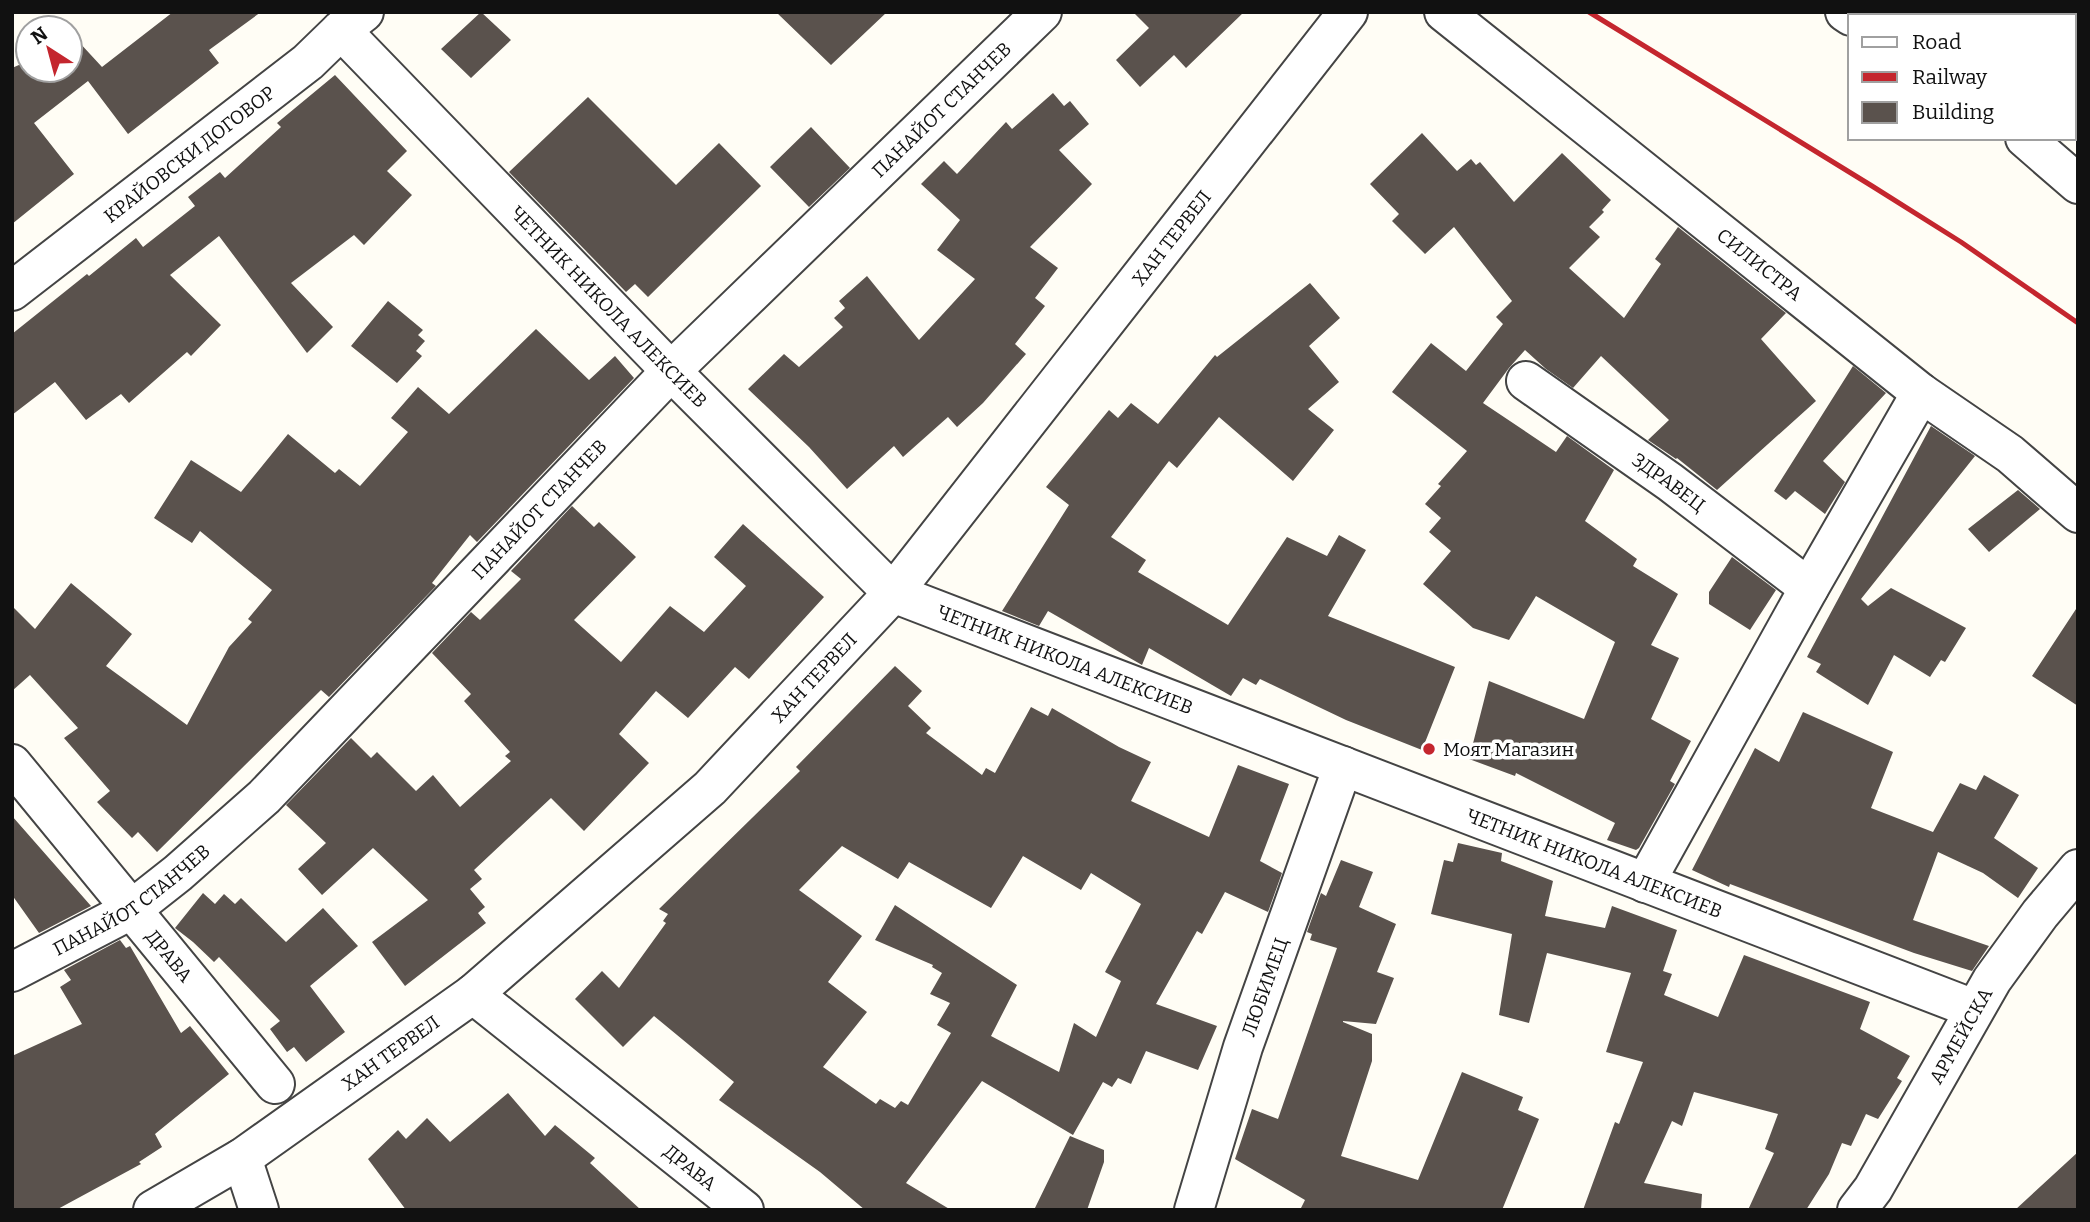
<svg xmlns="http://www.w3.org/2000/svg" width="2090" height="1222" font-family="Bitter,serif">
	<rect width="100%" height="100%" fill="#fffdf5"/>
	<!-- building -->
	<path fill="#5a524d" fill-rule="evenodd" d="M 173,12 L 261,12 L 209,50 L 219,63 L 128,134 L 88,81 L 34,123 L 74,174 L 12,224 L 12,68 L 28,61 L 28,70 L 70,70 L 70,44 L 78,41 L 102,67 Z
		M 481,12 L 511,40 L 471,78 L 441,49 Z
		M 776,12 L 887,12 L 831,65 Z
		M 1133,12 L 1244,12 L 1186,68 L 1174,55 L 1140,87 L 1116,60 L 1149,28 Z
		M 335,75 L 407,151 L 387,171 L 412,195 L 364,245 L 354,235 L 291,283 L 333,327 L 307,353 L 219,236 L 170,275 L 221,325 L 191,356 L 187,352 L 129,403 L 121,394 L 86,420 L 55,382 L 12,415 L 12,334 L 87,274 L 89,276 L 136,238 L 143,247 L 195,206 L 188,197 L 220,172 L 225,178 L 281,127 L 277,123 Z
		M 1053,93 L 1064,106 L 1070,101 L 1089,124 L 1059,150 L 1092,184 L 1030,247 L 1058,268 L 1035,298 L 1045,306 L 1015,344 L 1026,354 L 983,403 L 957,427 L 948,417 L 903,457 L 894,446 L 847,489 L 809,447 L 748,389 L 784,354 L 799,367 L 843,327 L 834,318 L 845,308 L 839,301 L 867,276 L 919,340 L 975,279 L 937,250 L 960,220 L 921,184 L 944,161 L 957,174 L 1006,122 L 1012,129 Z
		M 588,97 L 676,185 L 719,143 L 761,186 L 648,297 L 635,284 L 626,292 L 509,172 Z
		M 811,127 L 850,168 L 809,207 L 770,167 Z
		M 1422,133 L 1457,171 L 1471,159 L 1476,165 L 1480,162 L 1514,202 L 1562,153 L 1611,200 L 1602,210 L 1604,212 L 1589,227 L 1600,237 L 1569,268 L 1624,318 L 1661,264 L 1655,259 L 1678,227 L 1786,313 L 1761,339 L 1816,401 L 1717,490 L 1677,458 L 1676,459 L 1648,440 L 1669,420 L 1601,356 L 1573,388 L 1546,369 L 1525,350 L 1509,368 L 1483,403 L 1556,452 L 1567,436 L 1614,470 L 1585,521 L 1637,559 L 1633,566 L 1678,594 L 1651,645 L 1679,658 L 1651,719 L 1691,741 L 1670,781 L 1675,784 L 1639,848 L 1636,850 L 1607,840 L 1615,823 L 1516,773 L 1515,776 L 1469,759 L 1489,681 L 1584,719 L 1615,642 L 1536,596 L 1509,640 L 1473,628 L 1423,584 L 1451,551 L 1429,532 L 1441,518 L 1425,504 L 1441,486 L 1438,484 L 1467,451 L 1392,392 L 1431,343 L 1466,371 L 1503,324 L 1496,317 L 1512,301 L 1454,227 L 1425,254 L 1392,221 L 1399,214 L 1370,184 Z
		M 1310,283 L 1340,318 L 1309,346 L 1339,382 L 1308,409 L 1334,430 L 1293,481 L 1219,417 L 1177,468 L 1169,461 L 1111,537 L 1146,560 L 1138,572 L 1228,625 L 1287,537 L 1327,556 L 1339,535 L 1366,550 L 1328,616 L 1455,667 L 1422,750 L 1346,720 L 1260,679 L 1256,685 L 1243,678 L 1231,696 L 1149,648 L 1142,665 L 1048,611 L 1039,626 L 1002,611 L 1069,505 L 1046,487 L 1109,410 L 1118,418 L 1131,403 L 1158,424 L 1215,355 L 1217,357 Z
		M 388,301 L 423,330 L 418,335 L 425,341 L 416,351 L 422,356 L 397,383 L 351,346 Z
		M 536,329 L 589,380 L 615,356 L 634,378 L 477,542 L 470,535 L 432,583 L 436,586 L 329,697 L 321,690 L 157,852 L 138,832 L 132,838 L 97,802 L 110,791 L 64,738 L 78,728 L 30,675 L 12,691 L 12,606 L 35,629 L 71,583 L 132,634 L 106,666 L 187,725 L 229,647 L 252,622 L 248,619 L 272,590 L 200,531 L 192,543 L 154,518 L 191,460 L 241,492 L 288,434 L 335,473 L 339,469 L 360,486 L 408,432 L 391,418 L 418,387 L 449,414 Z
		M 1853,366 L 1886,393 L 1823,461 L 1845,482 L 1825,514 L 1795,491 L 1786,500 L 1774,491 Z
		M 1931,426 L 1975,456 L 1861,599 L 1868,606 L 1891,588 L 1966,628 L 1945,662 L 1941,660 L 1930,677 L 1894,655 L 1868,705 L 1816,672 L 1821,664 L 1807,657 Z
		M 2018,490 L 2040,509 L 1989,552 L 1968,529 Z
		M 572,506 L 594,527 L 599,522 L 636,557 L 574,620 L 621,662 L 670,606 L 704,632 L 746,586 L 714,557 L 743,524 L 824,597 L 749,679 L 735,667 L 688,718 L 656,691 L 619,734 L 649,763 L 584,831 L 551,798 L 474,870 L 482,879 L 470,889 L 485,907 L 478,913 L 486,923 L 405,986 L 372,942 L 428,900 L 373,848 L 322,895 L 298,869 L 326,843 L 286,805 L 351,738 L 371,758 L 377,752 L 416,791 L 433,775 L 460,807 L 511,761 L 505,756 L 510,752 L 464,701 L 471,694 L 432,653 L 471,612 L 480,620 L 521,579 L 511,571 Z
		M 1732,557 L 1776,590 L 1750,630 L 1709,604 L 1709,592 Z
		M 2078,606 L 2078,706 L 2032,676 Z
		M 895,666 L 922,691 L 908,706 L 931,728 L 926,733 L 982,775 L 986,768 L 995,773 L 1031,707 L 1048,716 L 1052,708 L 1119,747 L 1151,762 L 1131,801 L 1209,837 L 1238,765 L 1289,784 L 1260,861 L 1282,873 L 1268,912 L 1225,892 L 1202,934 L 1197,931 L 1156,1004 L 1217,1026 L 1198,1070 L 1146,1051 L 1131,1084 L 1118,1078 L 1112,1087 L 1103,1082 L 1073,1135 L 982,1081 L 906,1183 L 951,1210 L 865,1210 L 820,1172 L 719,1100 L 734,1082 L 654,1016 L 623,1047 L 575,999 L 602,971 L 619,988 L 666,923 L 663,921 L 668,914 L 659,909 L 800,771 L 796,767 ZM 842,846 L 898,879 L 909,862 L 991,908 L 1023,856 L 1081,890 L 1091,873 L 1141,904 L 1105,972 L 1121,981 L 1096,1037 L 1074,1023 L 1059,1072 L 991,1036 L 1017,985 L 895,905 L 875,940 L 933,965 L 932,967 L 942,973 L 930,994 L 950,1003 L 937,1025 L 951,1033 L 908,1105 L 901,1101 L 895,1108 L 880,1099 L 876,1104 L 823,1067 L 867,1012 L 828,982 L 862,936 L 799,890 Z
		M 1803,712 L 1893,752 L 1871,808 L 1933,832 L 1960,783 L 1976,790 L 1984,775 L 2019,795 L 1994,838 L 2038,868 L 2018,898 L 1983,873 L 1938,852 L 1913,920 L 1989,946 L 1972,971 L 1914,953 L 1730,884 L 1729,887 L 1692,870 L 1755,748 L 1779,762 Z
		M 12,816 L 91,906 L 39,933 L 12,895 Z
		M 1458,843 L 1502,853 L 1501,861 L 1553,881 L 1545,916 L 1605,928 L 1612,906 L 1677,930 L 1663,971 L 1672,974 L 1664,995 L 1718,1017 L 1744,955 L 1870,1002 L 1860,1029 L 1910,1056 L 1897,1078 L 1902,1081 L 1878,1119 L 1866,1114 L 1851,1146 L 1842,1143 L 1829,1174 L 1806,1210 L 1748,1210 L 1774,1153 L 1765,1149 L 1778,1114 L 1694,1092 L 1682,1126 L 1672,1121 L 1644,1183 L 1702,1194 L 1701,1210 L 1583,1210 L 1615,1122 L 1619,1124 L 1643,1062 L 1606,1052 L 1631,973 L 1547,953 L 1529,1023 L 1499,1015 L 1512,934 L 1431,914 L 1444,860 L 1453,862 Z
		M 1341,860 L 1373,872 L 1359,907 L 1396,924 L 1377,972 L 1394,978 L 1376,1024 L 1343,1021 L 1343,1022 L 1372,1034 L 1372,1061 L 1341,1156 L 1418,1180 L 1462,1072 L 1523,1097 L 1518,1110 L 1539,1119 L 1502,1210 L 1300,1210 L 1305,1200 L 1235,1159 L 1252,1109 L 1278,1119 L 1337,948 L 1310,940 L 1312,934 L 1307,932 L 1321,893 L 1326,896 Z
		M 203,893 L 215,904 L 224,894 L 235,904 L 241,898 L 286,942 L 323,908 L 358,946 L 310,986 L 345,1032 L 306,1062 L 294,1047 L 287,1052 L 270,1029 L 280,1021 L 219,957 L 214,962 L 193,942 L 175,928 Z
		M 120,940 L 126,948 L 130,946 L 181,1033 L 190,1026 L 229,1074 L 155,1134 L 162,1147 L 139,1162 L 141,1164 L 56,1210 L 12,1210 L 12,1056 L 82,1024 L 60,987 L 71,980 L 64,970 Z
		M 508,1093 L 545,1136 L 555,1125 L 595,1158 L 590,1163 L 641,1210 L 406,1210 L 368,1159 L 398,1130 L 406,1139 L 427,1118 L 450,1142 Z
		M 1070,1136 L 1104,1150 L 1104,1162 L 1087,1210 L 1034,1210 Z
		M 2078,1152 L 2078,1210 L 2015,1210 Z"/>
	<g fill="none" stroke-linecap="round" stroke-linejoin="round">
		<!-- minor casing -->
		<g stroke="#444" stroke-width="42">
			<g id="minor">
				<path id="s1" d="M 1444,12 L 1921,393 L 2010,454 L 2078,513"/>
				<path d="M 1845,12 L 1851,16"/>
				<path id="s2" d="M 341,30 L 671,371 L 893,593 L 1974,1009"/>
				<path d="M 2025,138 L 2078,184"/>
				<path id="s3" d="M 12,291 L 308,62 L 341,30 L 364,12"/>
				<path id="s4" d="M 1526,381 L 1670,482 L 1809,588"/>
				<path id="s5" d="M 12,764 L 275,1084"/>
				<path d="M 1645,883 L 1809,588 L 1921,393"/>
				<path id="s6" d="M 12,972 L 131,910 L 178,873 L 264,797 L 671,371 L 1042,12"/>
				<path id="s7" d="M 473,994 L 744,1210"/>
				<path d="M 242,1158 L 259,1210"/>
				<path id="s8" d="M 153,1210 L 242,1158 L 473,994 L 710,788 L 893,593 L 1348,12"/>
				<path id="s9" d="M 1194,1210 L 1243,1047 L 1343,766"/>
				<path id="s10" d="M 1857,1210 L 1873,1189 L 1992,980 L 2040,914 L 2078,869"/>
			</g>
		</g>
		<!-- minor -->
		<use href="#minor" stroke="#fff" stroke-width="38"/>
		<!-- rail -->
		<path stroke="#c4262e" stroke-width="5" d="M 1589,12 L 1872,186 L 1961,242 L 2078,323"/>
	</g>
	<!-- markers -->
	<circle fill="#c4262e" stroke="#fff" stroke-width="2.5" cx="1429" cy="749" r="7"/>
	<g text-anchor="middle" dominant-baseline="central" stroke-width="7" stroke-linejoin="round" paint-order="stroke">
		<!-- street labels -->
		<g font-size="19" fill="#111" stroke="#fff">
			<text stroke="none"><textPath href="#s6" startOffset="1274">ПАНАЙОТ СТАНЧЕВ</textPath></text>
			<text stroke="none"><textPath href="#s3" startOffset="224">КРАЙОВСКИ ДОГОВОР</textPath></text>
			<text stroke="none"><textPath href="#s8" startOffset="1419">ХАН ТЕРВЕЛ</textPath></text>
			<text stroke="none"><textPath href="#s1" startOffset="404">СИЛИСТРА</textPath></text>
			<text stroke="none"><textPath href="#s2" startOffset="385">ЧЕТНИК НИКОЛА АЛЕКСИЕВ</textPath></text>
			<text stroke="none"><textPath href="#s4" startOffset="175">ЗДРАВЕЦ</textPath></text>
			<text stroke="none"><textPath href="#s6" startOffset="707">ПАНАЙОТ СТАНЧЕВ</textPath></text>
			<text stroke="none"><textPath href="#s2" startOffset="973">ЧЕТНИК НИКОЛА АЛЕКСИЕВ</textPath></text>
			<text stroke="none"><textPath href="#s8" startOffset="852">ХАН ТЕРВЕЛ</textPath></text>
			<text stroke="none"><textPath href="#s2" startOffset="1540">ЧЕТНИК НИКОЛА АЛЕКСИЕВ</textPath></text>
			<text stroke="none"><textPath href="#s6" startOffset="140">ПАНАЙОТ СТАНЧЕВ</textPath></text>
			<text stroke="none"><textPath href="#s5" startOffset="248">ДРАВА</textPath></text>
			<text stroke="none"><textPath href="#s9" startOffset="234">ЛЮБИМЕЦ</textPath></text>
			<text stroke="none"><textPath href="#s10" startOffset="203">АРМЕЙСКА</textPath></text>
			<text stroke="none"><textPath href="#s8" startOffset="285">ХАН ТЕРВЕЛ</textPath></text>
			<text stroke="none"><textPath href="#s7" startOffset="278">ДРАВА</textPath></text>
		</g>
		<!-- poi labels -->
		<g font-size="19" fill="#111" stroke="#fff" text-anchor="start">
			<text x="1443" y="749">Моят Магазин</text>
		</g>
	</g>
	<!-- border -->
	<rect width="2090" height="1222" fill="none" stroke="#111111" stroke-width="28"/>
	<!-- legend -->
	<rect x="1848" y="14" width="228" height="126" fill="#ffffff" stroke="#a0a0a0" stroke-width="2"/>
	<rect x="1862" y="37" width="35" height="10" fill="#ffffff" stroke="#a0a0a0" stroke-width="2"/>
	<text x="1912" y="49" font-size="21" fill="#111111">Road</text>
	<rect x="1862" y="72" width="35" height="10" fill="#c4262e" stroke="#a0a0a0" stroke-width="2"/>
	<text x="1912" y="84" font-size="21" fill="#111111">Railway</text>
	<rect x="1862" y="102" width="35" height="21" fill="#5a524d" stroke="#a0a0a0" stroke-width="2"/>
	<text x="1912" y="119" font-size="21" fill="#111111">Building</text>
	<!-- north arrow -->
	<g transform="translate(49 49) rotate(324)"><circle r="33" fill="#ffffff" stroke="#a0a0a0" stroke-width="2"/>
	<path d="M0-5L12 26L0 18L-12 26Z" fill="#c4262e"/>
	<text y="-10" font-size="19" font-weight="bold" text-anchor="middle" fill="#111111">N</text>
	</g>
</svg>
